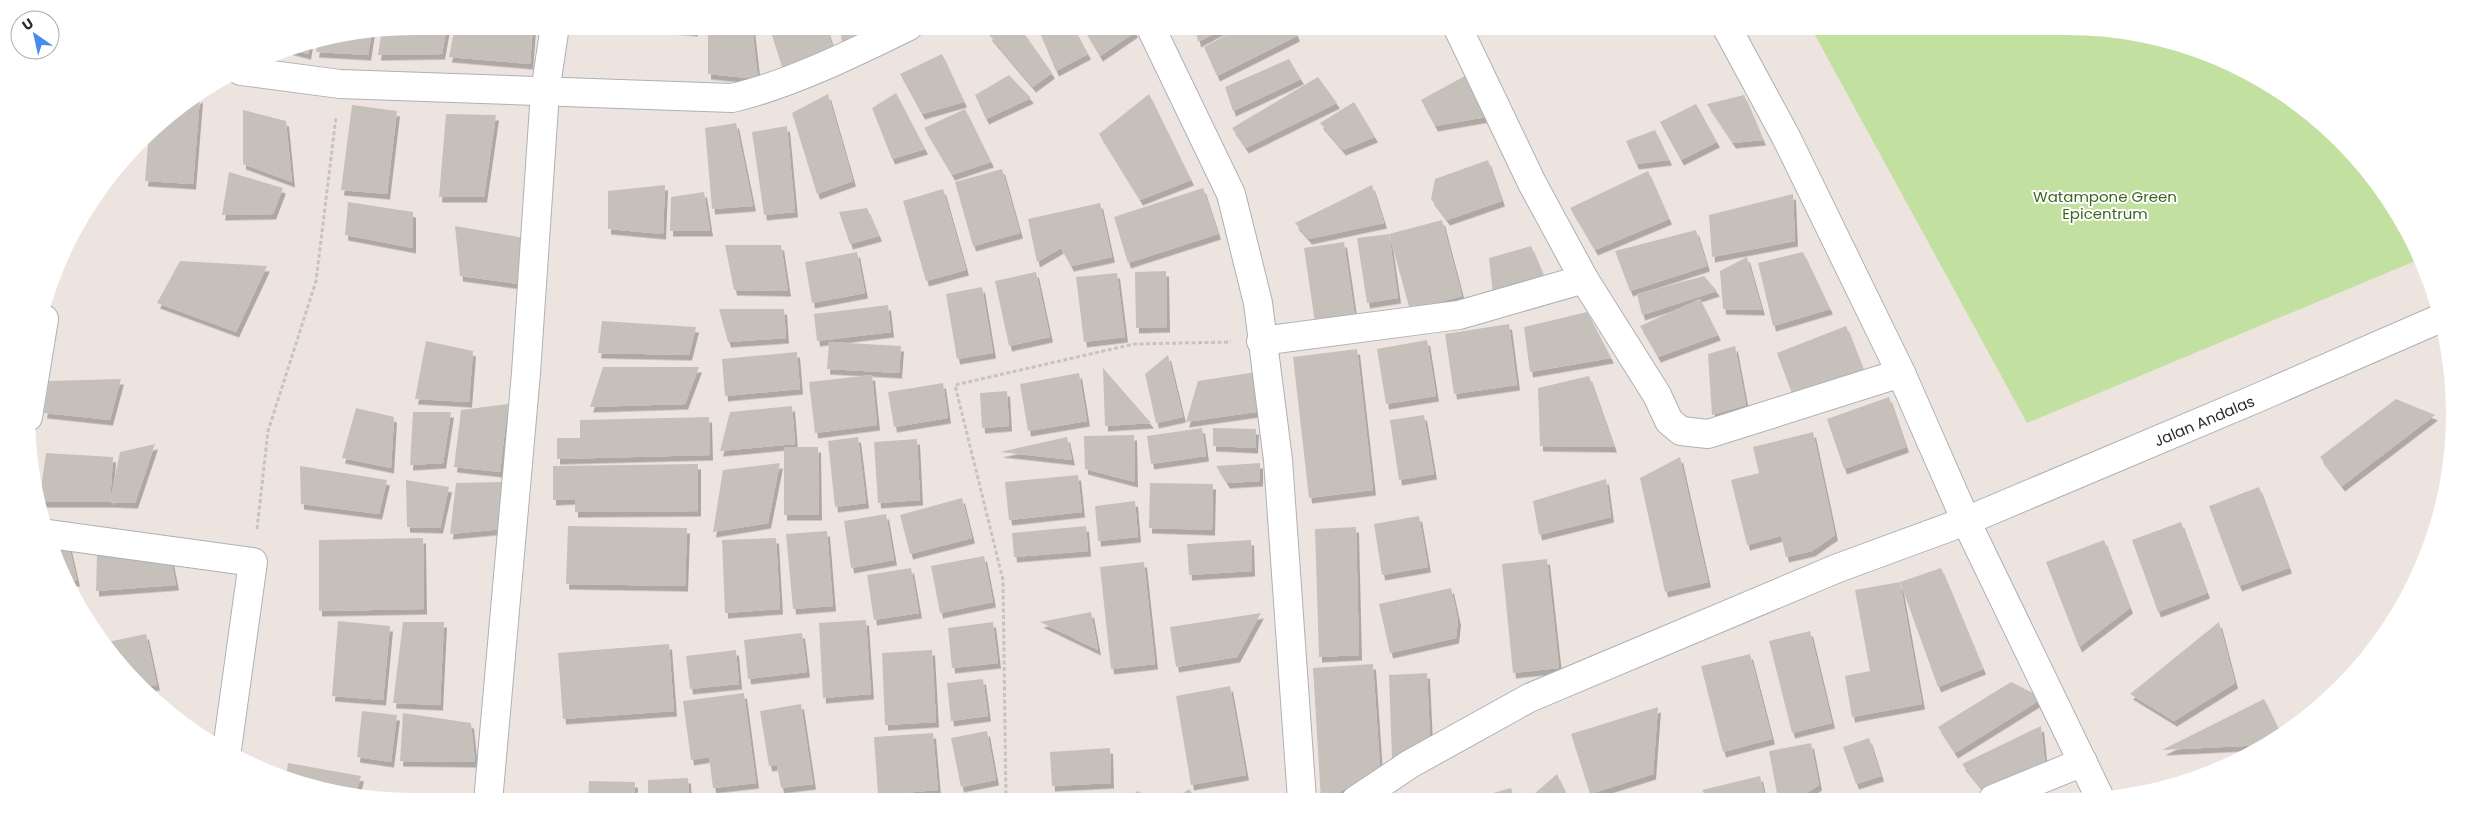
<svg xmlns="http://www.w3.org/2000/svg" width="2481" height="828" font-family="Poppins,sans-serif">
	<defs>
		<filter id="shadow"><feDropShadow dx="3" dy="5.5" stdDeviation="0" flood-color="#0004"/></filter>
	</defs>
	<rect width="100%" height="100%" fill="#ede4e0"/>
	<!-- green -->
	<path fill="#c2e0a0" d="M 1810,26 L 2067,26 L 2167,39 L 2238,66 L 2303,106 L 2358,158 L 2403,220 L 2420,259 L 2027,423 Z"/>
	<!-- building -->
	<path fill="#c6c0bb" filter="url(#shadow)" d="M 414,26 L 447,26 L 442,54 L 378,55 L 382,29 Z
		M 455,26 L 533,26 L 530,64 L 449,57 Z
		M 641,26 L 695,26 L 695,31 Z
		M 708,26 L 752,26 L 758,79 L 708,74 Z
		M 769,26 L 826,26 L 835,55 L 783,70 Z
		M 840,26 L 889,26 L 843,52 Z
		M 1004,26 L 1019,26 L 1052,73 L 1033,87 L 989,35 Z
		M 1037,26 L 1073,26 L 1088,54 L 1056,71 Z
		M 1082,26 L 1131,26 L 1135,32 L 1100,56 Z
		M 1195,26 L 1228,26 L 1198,42 Z
		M 1242,26 L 1293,26 L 1297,36 L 1217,76 L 1204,47 Z
		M 372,30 L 368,55 L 316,52 L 318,40 L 339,34 Z
		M 310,42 L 308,54 L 288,49 L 295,47 Z
		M 942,54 L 964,102 L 922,114 L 900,74 Z
		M 1289,59 L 1301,79 L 1233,111 L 1225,87 Z
		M 1472,72 L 1492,116 L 1435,126 L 1421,100 Z
		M 1009,75 L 1031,98 L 986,119 L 975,95 Z
		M 1318,77 L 1337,103 L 1246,148 L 1232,128 Z
		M 896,93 L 925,149 L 892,159 L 872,108 Z
		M 828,94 L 853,181 L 817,194 L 792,113 Z
		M 1149,94 L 1191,180 L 1140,200 L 1099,134 Z
		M 1744,95 L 1763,140 L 1733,143 L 1707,104 Z
		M 200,97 L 193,184 L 145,181 L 149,132 L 158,123 Z
		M 1354,102 L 1375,137 L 1343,150 L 1320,123 Z
		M 1696,104 L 1717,142 L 1681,160 L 1660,122 Z
		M 352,105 L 397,111 L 387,194 L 341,190 Z
		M 965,109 L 991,162 L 952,175 L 924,128 Z
		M 243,110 L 286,121 L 292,182 L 243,164 Z
		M 446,114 L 496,115 L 484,197 L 439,197 Z
		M 736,123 L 753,206 L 712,209 L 705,128 Z
		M 787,126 L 795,212 L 764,215 L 752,132 Z
		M 1655,130 L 1669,160 L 1636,164 L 1626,141 Z
		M 1488,160 L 1502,201 L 1447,220 L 1431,199 L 1435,179 Z
		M 1002,169 L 1020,233 L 973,246 L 955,182 Z
		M 1648,171 L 1669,219 L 1595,250 L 1570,208 Z
		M 229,172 L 283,188 L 273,214 L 222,215 Z
		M 665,185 L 663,234 L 608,229 L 608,191 Z
		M 1372,185 L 1384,223 L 1309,239 L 1295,223 Z
		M 1203,188 L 1218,234 L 1128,263 L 1114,217 Z
		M 943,189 L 966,270 L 926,281 L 903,201 Z
		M 704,192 L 710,231 L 670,231 L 671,197 Z
		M 1793,194 L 1795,241 L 1712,257 L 1709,215 Z
		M 348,202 L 413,212 L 413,248 L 345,235 Z
		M 1100,203 L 1112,257 L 1071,266 L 1061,248 L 1037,262 L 1028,219 Z
		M 867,208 L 879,236 L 850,244 L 839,212 Z
		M 1442,220 L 1462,296 L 1410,310 L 1389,234 L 1398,298 L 1367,303 L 1357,238 L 1389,234 Z
		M 455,226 L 524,238 L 526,285 L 460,276 Z
		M 1696,230 L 1707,266 L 1630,291 L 1615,251 Z
		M 1344,242 L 1355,317 L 1315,323 L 1304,248 Z
		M 725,245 L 781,245 L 788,291 L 734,290 Z
		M 1531,246 L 1546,282 L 1493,295 L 1489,258 Z
		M 857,252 L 865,293 L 812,303 L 805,262 Z
		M 1803,252 L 1830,309 L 1773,326 L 1758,263 Z
		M 1747,257 L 1762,310 L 1723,309 L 1720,271 Z
		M 180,261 L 267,266 L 236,332 L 157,303 Z
		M 1166,271 L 1167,327 L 1136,328 L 1135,272 Z
		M 1036,272 L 1050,337 L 1009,346 L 995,281 Z
		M 1117,273 L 1125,337 L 1084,342 L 1076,277 Z
		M 1704,276 L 1717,291 L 1642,315 L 1637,294 Z
		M 982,287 L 993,353 L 957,359 L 946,294 Z
		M 1700,299 L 1718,335 L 1658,357 L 1640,326 Z
		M 888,305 L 891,332 L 817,341 L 814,314 Z
		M 719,309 L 784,309 L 786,338 L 728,342 Z
		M 1587,312 L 1611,358 L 1530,372 L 1524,327 Z
		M 602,321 L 696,327 L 689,355 L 598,353 Z
		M 1509,324 L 1517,385 L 1454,394 L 1445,334 Z
		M 1846,326 L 1865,375 L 1795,402 L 1777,353 Z
		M 1427,340 L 1436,396 L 1386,404 L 1377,349 Z
		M 426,341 L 473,351 L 469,402 L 415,399 Z
		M 829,342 L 901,346 L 899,373 L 827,369 Z
		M 1735,346 L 1746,405 L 1712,415 L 1708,354 Z
		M 1357,349 L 1373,490 L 1309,498 L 1293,357 Z
		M 797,352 L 800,389 L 725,396 L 722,359 Z
		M 1168,355 L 1183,417 L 1156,423 L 1145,374 Z
		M 603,367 L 699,367 L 685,404 L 590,407 Z
		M 1103,368 L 1151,423 L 1105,426 Z
		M 1256,372 L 1263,411 L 1186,422 L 1198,381 Z
		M 1079,373 L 1087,421 L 1028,431 L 1020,384 Z
		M 872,375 L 877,425 L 815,433 L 809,382 Z
		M 1589,376 L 1614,447 L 1540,446 L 1538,388 Z
		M 121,379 L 110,420 L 44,413 L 49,381 Z
		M 943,383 L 948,418 L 894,427 L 888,392 Z
		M 1007,391 L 1009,426 L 982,428 L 980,393 Z
		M 1889,397 L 1906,447 L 1844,469 L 1827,419 Z
		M 2396,399 L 2435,415 L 2342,486 L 2320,457 Z
		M 508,404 L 500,472 L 454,467 L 461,410 Z
		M 792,406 L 795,444 L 720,451 L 730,412 Z
		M 356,408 L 394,417 L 391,468 L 342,458 Z
		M 413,412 L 451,412 L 443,463 L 410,465 Z
		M 1424,415 L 1434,474 L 1399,480 L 1390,420 Z
		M 709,417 L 710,455 L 557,459 L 557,438 L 580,438 L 580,420 Z
		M 1202,428 L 1206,456 L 1151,464 L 1147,436 Z
		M 1213,428 L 1256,429 L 1255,448 L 1213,446 Z
		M 1813,432 L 1835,535 L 1812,551 L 1786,557 L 1781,536 L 1747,545 L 1731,480 L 1759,473 L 1753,447 Z
		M 1134,435 L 1135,482 L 1085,469 L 1084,436 Z
		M 858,437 L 866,503 L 835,507 L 828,441 Z
		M 1067,437 L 1072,460 L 1000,452 Z
		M 917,439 L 920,500 L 878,503 L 874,442 Z
		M 155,444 L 135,503 L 110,502 L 120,452 Z
		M 784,447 L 818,447 L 819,515 L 784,515 Z
		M 46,453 L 113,457 L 110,502 L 39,502 Z
		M 1680,457 L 1708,582 L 1665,592 L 1640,478 Z
		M 780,463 L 768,523 L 713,532 L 723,470 Z
		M 1260,463 L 1260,481 L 1227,483 L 1216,466 Z
		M 698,464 L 698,511 L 575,512 L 575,499 L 553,500 L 553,466 Z
		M 300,466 L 387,480 L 379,514 L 301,504 Z
		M 1078,475 L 1082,512 L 1009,520 L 1005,482 Z
		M 1606,479 L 1611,517 L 1539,535 L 1533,501 Z
		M 406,480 L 449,487 L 440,528 L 407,527 Z
		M 502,482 L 503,529 L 450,534 L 456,483 Z
		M 1150,483 L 1213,484 L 1212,530 L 1149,528 Z
		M 2259,487 L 2289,568 L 2239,586 L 2209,506 Z
		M 962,498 L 972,538 L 910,554 L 900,515 Z
		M 1135,501 L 1138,537 L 1098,541 L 1095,506 Z
		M 886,514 L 894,560 L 851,568 L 844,521 Z
		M 1419,516 L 1428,567 L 1382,575 L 1374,524 Z
		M 2181,522 L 2207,593 L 2158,612 L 2132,540 Z
		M 568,526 L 687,528 L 685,586 L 566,584 Z
		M 1086,526 L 1088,551 L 1014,557 L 1012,533 Z
		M 1356,527 L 1359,655 L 1319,657 L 1315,529 Z
		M 827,531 L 833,606 L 793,609 L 786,534 Z
		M 423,538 L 424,609 L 319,611 L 319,540 Z
		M 776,538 L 780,609 L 725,613 L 722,540 Z
		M 1251,540 L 1252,571 L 1189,575 L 1187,544 Z
		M 2104,540 L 2130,608 L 2079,647 L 2046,562 Z
		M 53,545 L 69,546 L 77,581 L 70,581 Z
		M 97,554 L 171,559 L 176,585 L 96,591 Z
		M 984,556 L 993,602 L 940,613 L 931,566 Z
		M 1547,559 L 1559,668 L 1513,673 L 1502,564 Z
		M 1144,562 L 1155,664 L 1111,669 L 1100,567 Z
		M 911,568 L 919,613 L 874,620 L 867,575 Z
		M 1941,568 L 1983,669 L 1938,687 L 1900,582 L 1922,704 L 1852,717 L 1845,676 L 1870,671 L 1855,590 L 1900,582 Z
		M 1451,588 L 1458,620 L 1456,638 L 1390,653 L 1379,604 Z
		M 1091,612 L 1098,650 L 1040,622 Z
		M 1261,613 L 1237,657 L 1176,667 L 1170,627 Z
		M 866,620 L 871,694 L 823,698 L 819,623 Z
		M 338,621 L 390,626 L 383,700 L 332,696 Z
		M 403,622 L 444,622 L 440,705 L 393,703 Z
		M 993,622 L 998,663 L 952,668 L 948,628 Z
		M 2219,622 L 2235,683 L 2174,721 L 2130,694 Z
		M 1810,631 L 1832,723 L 1792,733 L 1769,641 Z
		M 802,633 L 807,672 L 748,679 L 744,640 Z
		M 146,634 L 157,685 L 139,687 L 103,643 Z
		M 669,644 L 674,711 L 563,719 L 558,653 Z
		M 736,650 L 739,684 L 690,689 L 686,656 Z
		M 932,650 L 936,722 L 885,725 L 882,653 Z
		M 1750,654 L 1772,739 L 1723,752 L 1701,666 Z
		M 1373,664 L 1380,767 L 1327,800 L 1321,800 L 1313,668 Z
		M 1427,673 L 1430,738 L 1392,759 L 1389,675 Z
		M 983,679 L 988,716 L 951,721 L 947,683 Z
		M 2011,682 L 2043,698 L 1955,753 L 1938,727 Z
		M 1230,686 L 1246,775 L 1191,785 L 1176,696 Z
		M 744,693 L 756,783 L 713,788 L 709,757 L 691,760 L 683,701 Z
		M 2264,699 L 2281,734 L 2264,745 L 2162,750 Z
		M 801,704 L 813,784 L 781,788 L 777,765 L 769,766 L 760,711 Z
		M 1658,707 L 1653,774 L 1590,794 L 1571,734 Z
		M 362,711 L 397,715 L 391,762 L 357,757 Z
		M 403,713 L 471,723 L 475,762 L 400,761 Z
		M 2041,726 L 2045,764 L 1983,790 L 1962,764 Z
		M 987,731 L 996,780 L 961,787 L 951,738 Z
		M 933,733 L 938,790 L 878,795 L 874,737 Z
		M 1869,738 L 1881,776 L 1856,784 L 1843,747 Z
		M 1811,743 L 1819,785 L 1798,799 L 1778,799 L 1769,751 Z
		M 1110,748 L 1111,783 L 1052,786 L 1050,752 Z
		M 288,763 L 361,776 L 356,794 L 314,789 L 286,776 Z
		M 1557,774 L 1569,800 L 1527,800 Z
		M 1760,776 L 1765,799 L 1707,799 L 1702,790 Z
		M 688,778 L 689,801 L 648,801 L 648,780 Z
		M 589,781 L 635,782 L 634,801 L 588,801 Z
		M 1511,788 L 1515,800 L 1471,800 L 1471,799 Z
		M 1189,789 L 1197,800 L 1174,800 Z
		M 1138,791 L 1151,800 L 1126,800 Z"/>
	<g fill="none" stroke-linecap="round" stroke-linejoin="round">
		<!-- minor casing -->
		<g stroke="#acb1b8" stroke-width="30">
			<g id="minor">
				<path d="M 1150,26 L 1231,194 L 1258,303 L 1278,460 L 1302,800"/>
				<path d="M 1457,26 L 1532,183 L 1584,279 L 1657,395 L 1669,421 L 1681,431 L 1708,434 L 1901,373 L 1966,521 L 2100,798"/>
				<path d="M 1726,26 L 1786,137 L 1901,373"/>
				<path d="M 241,71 L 340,84 L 732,98 C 789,85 856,52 909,26"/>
				<path d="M 1261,341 L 1459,315 L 1584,279"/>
				<path d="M 28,417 L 44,319"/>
				<path d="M 49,534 L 253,562 L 227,749"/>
				<path d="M 1993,799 L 2083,762"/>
				<path id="s1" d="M 1356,800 L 1410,764 L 1529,698 L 1838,568 L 1966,521 L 2262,396 L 2441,318"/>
				<path d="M 488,802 L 526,373 L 545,92 L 555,26"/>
			</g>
		</g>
		<!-- path -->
		<path stroke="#c4c4c4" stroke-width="3" stroke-dasharray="4 2.5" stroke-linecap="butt" d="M 257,529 L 268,431 L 316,281 L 336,117
			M 1006,801 L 1003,580 L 955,385 L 1134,344 L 1231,342"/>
		<!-- minor -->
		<use href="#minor" stroke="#fff" stroke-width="28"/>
	</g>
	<g text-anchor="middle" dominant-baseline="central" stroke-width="4" stroke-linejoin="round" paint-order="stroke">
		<!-- park labels -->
		<g font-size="15" fill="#3c661f" stroke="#fff">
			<text x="2105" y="196">Watampone Green<tspan x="2105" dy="17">Epicentrum</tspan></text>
		</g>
		<!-- street labels -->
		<g font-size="15" fill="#2c2c2c" stroke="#fff">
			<text stroke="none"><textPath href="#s1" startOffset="931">Jalan Andalas</textPath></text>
		</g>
	</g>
	<!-- crop -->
	<path d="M0 0H2481V828H0ZM414 35H2067A379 379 0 0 1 2446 414V414A379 379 0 0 1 2067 793H414A379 379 0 0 1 35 414V414A379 379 0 0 1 414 35Z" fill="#fff" fill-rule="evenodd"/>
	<!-- north arrow -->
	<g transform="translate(35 35) rotate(326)"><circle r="24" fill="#ffffff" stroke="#ababab"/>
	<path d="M0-4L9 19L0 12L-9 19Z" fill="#4a8aef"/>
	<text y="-8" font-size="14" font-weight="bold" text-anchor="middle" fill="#2c2c2c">U</text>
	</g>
</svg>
